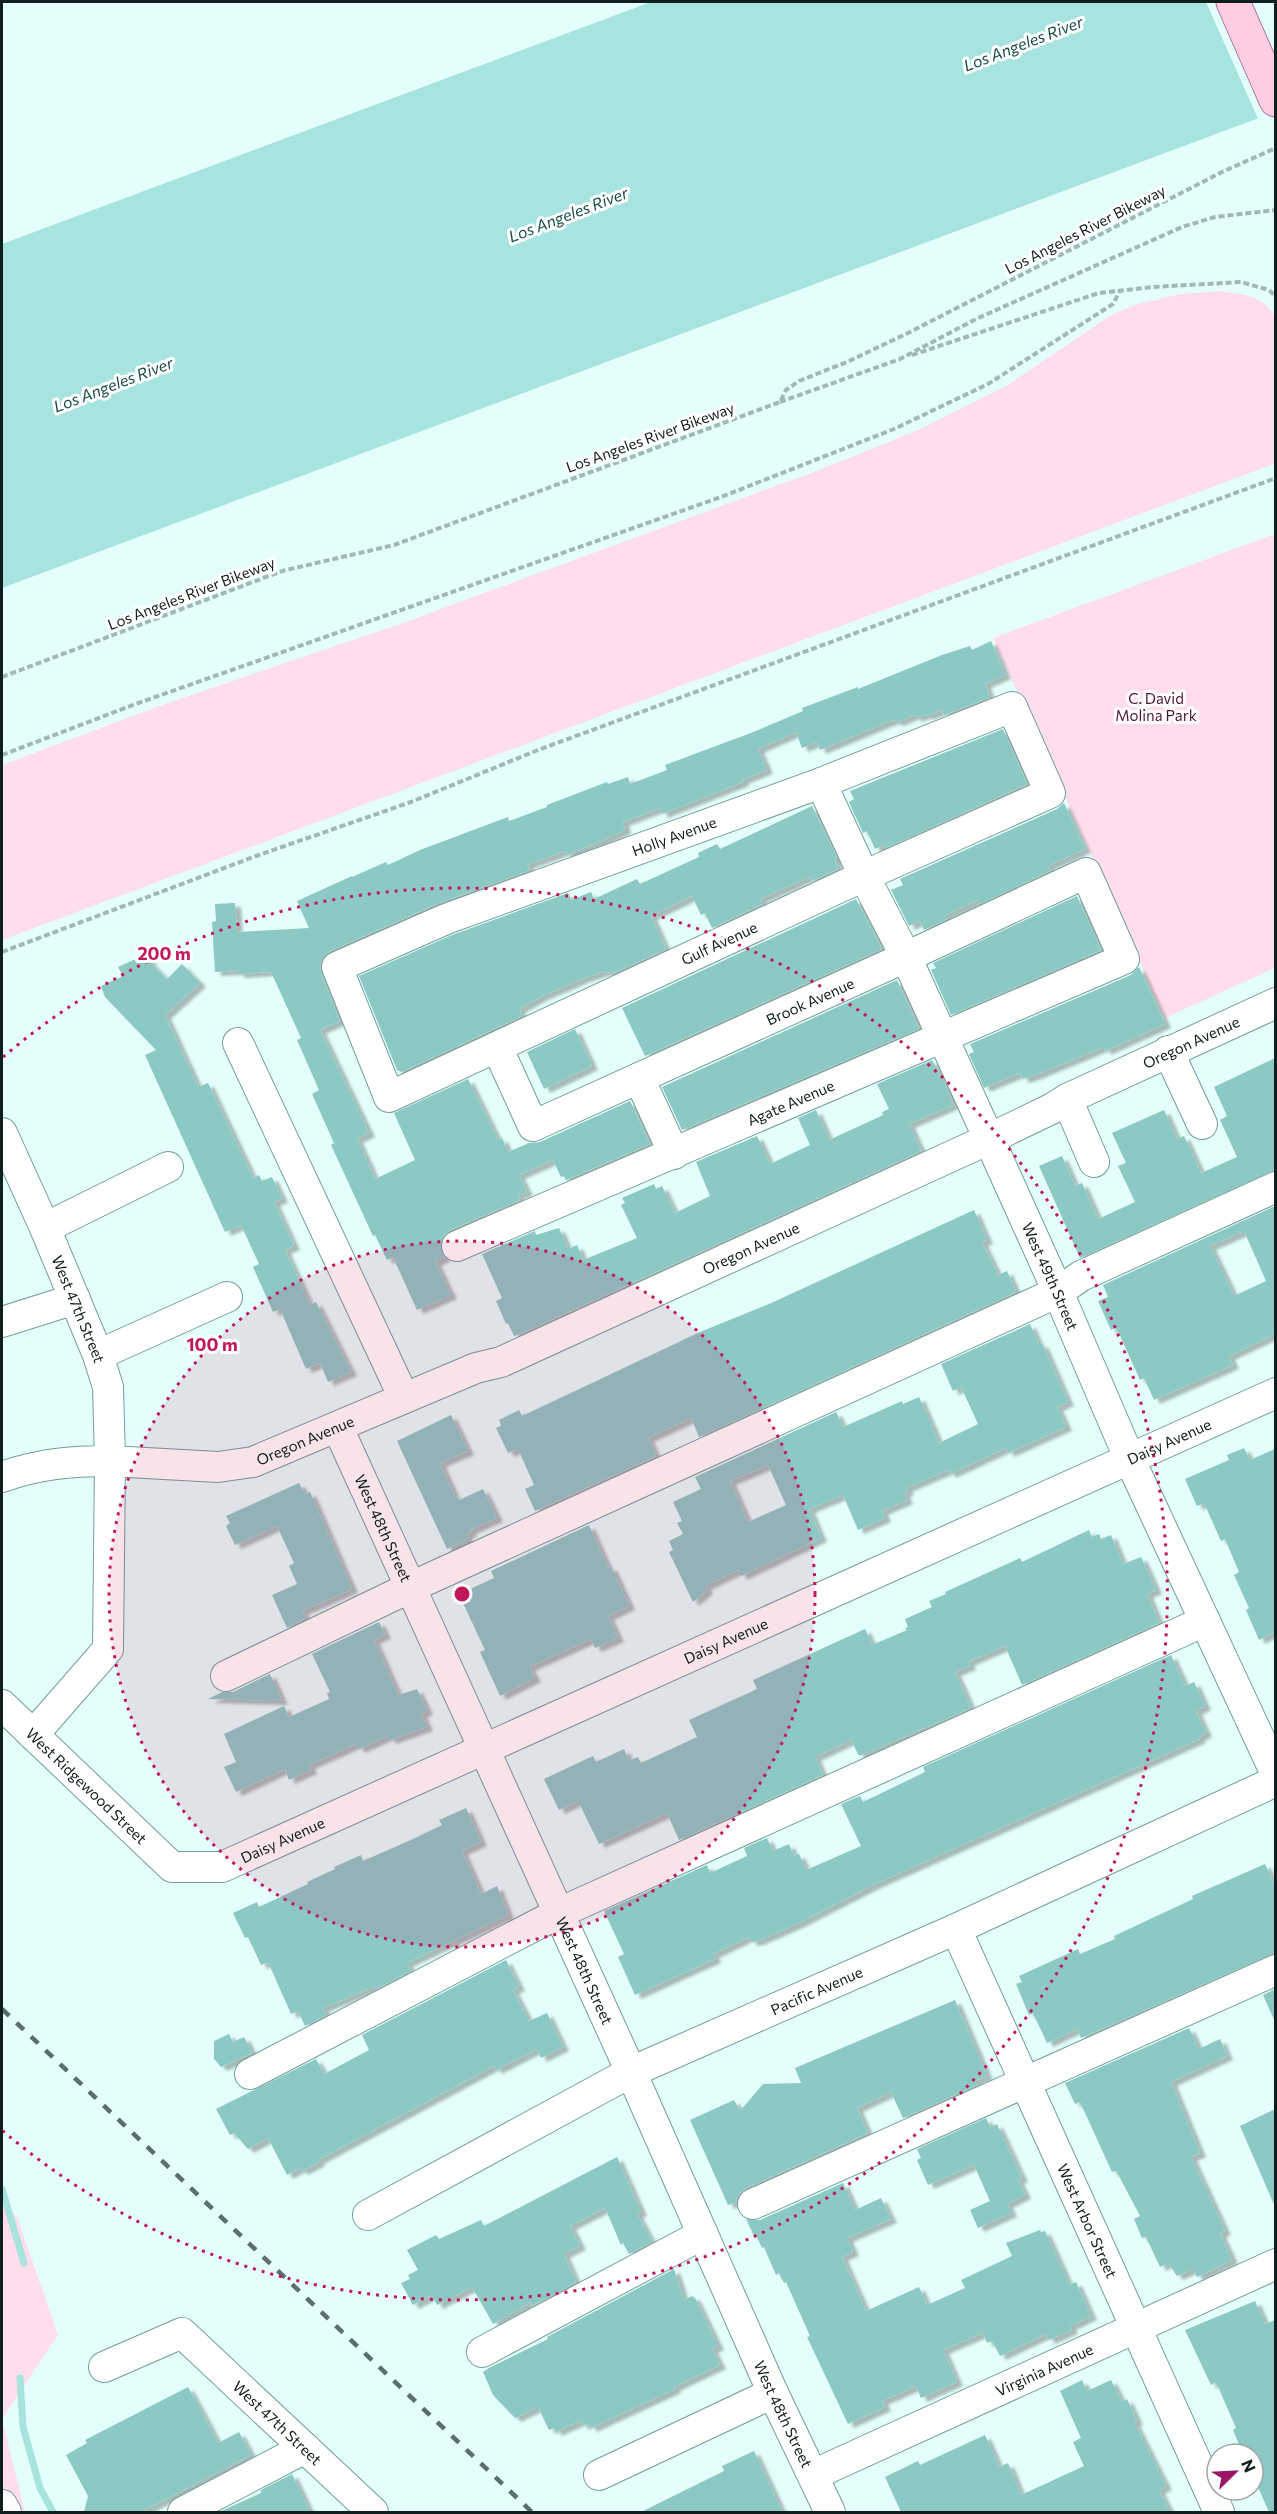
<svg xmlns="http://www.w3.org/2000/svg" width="1277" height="2514" font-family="Commissioner,sans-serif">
	<defs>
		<filter id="shadow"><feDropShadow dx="6" dy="4" stdDeviation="1.5" flood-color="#0004"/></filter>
	</defs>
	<rect width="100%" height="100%" fill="#e3fefb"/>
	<!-- green -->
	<path fill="#ffddec" d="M 1222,291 C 1243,294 1263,296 1275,316 L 1276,462 L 1271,465 L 2,940 L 2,765 L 162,705 L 400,624 L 814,472 L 918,430 L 1008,385 L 1108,317 L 1134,305 L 1180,294 Z
		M 1275,534 L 1275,968 L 1165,1018 L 993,638 Z
		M 2,2201 L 17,2217 L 58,2335 L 2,2419 L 25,2512 L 2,2512 Z"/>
	<!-- water -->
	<path fill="#a7e3df" d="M 651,2 L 1275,2 L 1275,112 L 2,588 L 2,244 Z"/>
	<!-- pier -->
	<path fill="#e3fefb" d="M 1206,2 L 1275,2 L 1276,115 L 1259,121 Z"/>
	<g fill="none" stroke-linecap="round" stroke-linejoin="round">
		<!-- stream -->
		<path stroke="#a7e3df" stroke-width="7" d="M 2,2189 L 24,2263
			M 20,2378 L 23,2427 L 40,2488 L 53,2512"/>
	</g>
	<!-- building -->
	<path fill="#8cc8c4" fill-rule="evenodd" filter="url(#shadow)" d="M 991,641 L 1005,675 L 985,684 L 990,697 L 944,715 L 942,710 L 927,716 L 926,714 L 916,718 L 914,715 L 898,722 L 893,720 L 820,750 L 817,742 L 802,748 L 796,732 L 758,749 L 767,770 L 742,780 L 743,782 L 662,814 L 660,808 L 623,822 L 625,830 L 601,841 L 566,855 L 565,851 L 527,865 L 530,870 L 439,903 L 330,951 L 324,956 L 320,964 L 321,973 L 340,1021 L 320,1030 L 369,1133 L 357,1139 L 375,1179 L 415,1160 L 394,1113 L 468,1079 L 498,1140 L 502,1138 L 508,1152 L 529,1143 L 540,1142 L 630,1101 L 650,1144 L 566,1180 L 564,1176 L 561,1177 L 553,1160 L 519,1175 L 527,1192 L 518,1195 L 520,1200 L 450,1230 L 444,1235 L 440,1245 L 445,1257 L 435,1262 L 451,1295 L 417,1310 L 393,1257 L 387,1260 L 375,1235 L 373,1236 L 331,1145 L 334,1143 L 312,1094 L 319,1090 L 297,1040 L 301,1038 L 271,972 L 238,974 L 238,971 L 215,972 L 212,922 L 216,921 L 215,904 L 235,903 L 237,932 L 309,928 L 297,901 L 352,876 L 352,877 L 386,862 L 388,865 L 420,850 L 508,817 L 509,821 L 547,807 L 547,805 L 607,782 L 608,784 L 628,777 L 630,784 L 667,770 L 665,765 L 751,733 L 803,711 L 802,708 L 858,687 L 858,689 L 942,655 L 970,646 L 972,650 Z
		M 1003,729 L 1027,784 L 886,848 L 884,845 L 875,849 L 867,831 L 863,833 L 849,802 L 854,799 L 850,791 Z
		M 1064,803 L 1085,849 L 1048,866 L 1050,871 L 980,904 L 978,900 L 945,915 L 947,919 L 924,930 L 920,921 L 909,926 L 891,890 L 903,885 L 900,879 L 1057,809 Z
		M 812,806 L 837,858 L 835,861 L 838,869 L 812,881 L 809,877 L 760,899 L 762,904 L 712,928 L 705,913 L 701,915 L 692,896 L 651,916 L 666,949 L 614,973 L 613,971 L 607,974 L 606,971 L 587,977 L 542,996 L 519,1009 L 522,1016 L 401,1072 L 397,1070 L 359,976 L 452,935 L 568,893 L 571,900 L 591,892 L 594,899 L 637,879 L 640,884 L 699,857 L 698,853 L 717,844 L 720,849 Z
		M 1077,896 L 1101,950 L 951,1015 L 931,970 L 936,968 L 933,963 Z
		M 856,899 L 882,949 L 645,1056 L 622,1008 Z
		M 147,954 L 151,963 L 167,979 L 182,964 L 200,983 L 165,1015 L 198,1087 L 208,1083 L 253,1178 L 259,1175 L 262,1181 L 272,1177 L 282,1199 L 274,1202 L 294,1246 L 285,1250 L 310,1305 L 316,1302 L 351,1372 L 328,1382 L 320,1363 L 306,1369 L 280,1309 L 273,1312 L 253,1267 L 259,1264 L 241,1225 L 225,1232 L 145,1055 L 156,1050 L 105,997 L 101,986 L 123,976 L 118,967 Z
		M 1139,967 L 1165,1024 L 1105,1051 L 1104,1047 L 1033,1076 L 1023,1079 L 1020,1073 L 984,1088 L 969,1054 L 974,1052 L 970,1044 L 1131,975 Z
		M 897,980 L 919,1029 L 682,1130 L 662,1087 Z
		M 575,1029 L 592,1066 L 544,1089 L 527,1052 Z
		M 1275,1058 L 1275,1170 L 1080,1258 L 1039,1166 L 1062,1156 L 1075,1186 L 1082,1183 L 1098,1219 L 1135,1202 L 1118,1166 L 1126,1163 L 1112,1133 L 1164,1110 L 1177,1139 L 1184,1136 L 1201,1173 L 1237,1157 L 1220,1120 L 1227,1116 L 1214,1087 Z
		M 932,1060 L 943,1079 L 953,1105 L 909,1124 L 921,1151 L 520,1334 L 514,1336 L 508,1323 L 506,1324 L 496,1301 L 502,1298 L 482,1254 L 535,1231 L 536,1235 L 559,1228 L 568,1249 L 577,1245 L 583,1260 L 637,1238 L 621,1205 L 625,1203 L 622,1198 L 654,1184 L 656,1189 L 662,1186 L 675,1213 L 710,1196 L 696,1162 L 757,1136 L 770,1164 L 810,1145 L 798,1118 L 816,1110 L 829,1140 L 879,1117 L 883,1115 L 882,1112 L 889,1109 L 877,1084 Z
		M 1275,1206 L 1275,1334 L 1229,1356 L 1233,1365 L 1154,1400 L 1144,1378 L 1140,1380 L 1116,1327 L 1111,1330 L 1098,1301 L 1108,1297 L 1103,1285 ZM 1244,1231 L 1266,1281 L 1234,1296 L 1210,1246 Z
		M 974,1210 L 987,1240 L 982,1242 L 998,1275 L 1007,1271 L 1016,1292 L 699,1437 L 691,1418 L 648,1438 L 656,1456 L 535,1511 L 525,1489 L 534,1485 L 518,1449 L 508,1453 L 496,1428 L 501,1426 L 499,1420 L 519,1410 L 522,1416 L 700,1332 L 769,1304 Z
		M 1030,1324 L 1039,1345 L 1042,1343 L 1068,1402 L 1057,1407 L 1066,1427 L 1008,1453 L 1006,1448 L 950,1474 L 948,1470 L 906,1488 L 908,1491 L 904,1493 L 907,1500 L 882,1511 L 885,1518 L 858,1530 L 843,1495 L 809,1509 L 821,1538 L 741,1576 L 738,1570 L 705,1586 L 707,1590 L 693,1602 L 669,1552 L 673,1550 L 669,1541 L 683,1534 L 677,1523 L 682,1521 L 673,1502 L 701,1489 L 695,1477 L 836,1412 L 843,1427 L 902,1401 L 903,1404 L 919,1397 L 939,1443 L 978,1424 L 961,1387 L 953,1391 L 941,1364 ZM 768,1465 L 786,1505 L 748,1522 L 730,1481 Z
		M 451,1415 L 468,1451 L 440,1463 L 455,1497 L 457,1496 L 459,1500 L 483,1489 L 497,1518 L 470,1530 L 471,1532 L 466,1535 L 468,1539 L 447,1549 L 397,1441 Z
		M 1244,1448 L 1250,1460 L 1275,1449 L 1275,1632 L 1259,1640 L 1246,1610 L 1249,1608 L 1234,1575 L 1239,1572 L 1225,1539 L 1221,1541 L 1204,1503 L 1197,1506 L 1185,1479 L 1229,1460 L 1227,1455 Z
		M 299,1483 L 305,1494 L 310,1492 L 352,1589 L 302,1611 L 306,1618 L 287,1628 L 272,1595 L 297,1584 L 289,1566 L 294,1563 L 277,1526 L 235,1545 L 226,1526 L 230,1523 L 226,1516 Z
		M 589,1525 L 608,1568 L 611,1566 L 629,1606 L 608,1616 L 618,1638 L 595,1648 L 591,1639 L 529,1667 L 535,1678 L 500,1696 L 480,1652 L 485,1650 L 462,1601 L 469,1598 L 466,1591 L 494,1578 L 491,1571 Z
		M 1089,1530 L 1092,1537 L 1099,1534 L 1101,1539 L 1111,1535 L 1123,1564 L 1141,1557 L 1156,1590 L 1147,1594 L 1159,1622 L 1157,1624 L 1022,1685 L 1005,1646 L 968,1662 L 970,1666 L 955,1672 L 971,1708 L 859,1756 L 851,1740 L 815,1757 L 823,1775 L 679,1840 L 667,1813 L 599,1844 L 578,1801 L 559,1810 L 544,1779 L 593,1756 L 596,1762 L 624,1749 L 629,1761 L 638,1757 L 641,1763 L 697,1737 L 689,1720 L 757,1689 L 753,1680 L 865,1629 L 872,1645 L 907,1630 L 905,1628 L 908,1627 L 905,1619 L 932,1607 L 929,1601 L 946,1594 L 945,1592 L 1020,1558 L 1022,1562 Z
		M 379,1622 L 385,1635 L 374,1640 L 398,1695 L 417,1689 L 427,1711 L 421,1714 L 427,1727 L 390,1740 L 388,1736 L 359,1749 L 356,1744 L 309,1765 L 311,1770 L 289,1780 L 285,1769 L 236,1792 L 224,1767 L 236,1762 L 224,1734 L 284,1706 L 289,1717 L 329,1699 L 327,1693 L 330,1692 L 312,1654 L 301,1659 Z
		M 1171,1655 L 1185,1686 L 1194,1682 L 1205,1706 L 1196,1711 L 1206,1733 L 1199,1737 L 1200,1739 L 873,1885 L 799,1923 L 758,1941 L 751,1942 L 749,1937 L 713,1954 L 715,1959 L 635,1995 L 618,1957 L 624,1954 L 604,1911 L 707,1865 L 710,1873 L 747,1856 L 744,1848 L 767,1838 L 773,1851 L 789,1844 L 794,1856 L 799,1854 L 806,1870 L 861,1846 L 841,1804 L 860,1796 L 863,1802 L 925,1772 L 923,1767 Z
		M 270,1674 L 282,1701 L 208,1699 L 222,1692 L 233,1692 Z
		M 466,1808 L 481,1842 L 462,1851 L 481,1894 L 497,1886 L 508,1915 L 407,1963 L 411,1971 L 376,1989 L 375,1986 L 323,2008 L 326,2015 L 305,2026 L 298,2011 L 291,2014 L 268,1962 L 261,1965 L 248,1937 L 245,1938 L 233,1913 L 257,1902 L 259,1907 L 308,1884 L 307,1882 L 335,1869 L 334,1867 L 361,1855 L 363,1861 L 413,1839 L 442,1825 L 439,1820 Z
		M 1265,1864 L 1275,1886 L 1275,1953 L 1081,2038 L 1077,2029 L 1047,2043 L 1033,2013 L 1029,2015 L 1016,1984 L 1022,1982 L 1019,1976 L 1078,1949 L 1080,1954 L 1115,1939 L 1114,1936 L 1193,1899 L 1192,1896 Z
		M 506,1960 L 519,1987 L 513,1990 L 529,2021 L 547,2013 L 563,2047 L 541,2058 L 537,2049 L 496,2070 L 494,2066 L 318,2160 L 319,2162 L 302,2171 L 300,2168 L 287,2175 L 268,2138 L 248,2149 L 234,2133 L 230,2135 L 216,2109 L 316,2059 L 324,2074 L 369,2050 L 362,2035 Z
		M 1275,1989 L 1275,2022 L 1263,1995 Z
		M 955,2000 L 987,2076 L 975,2081 L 977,2085 L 903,2118 L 891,2092 L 857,2108 L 868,2133 L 746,2188 L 739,2193 L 736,2202 L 728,2205 L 690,2120 L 734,2100 L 740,2111 L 763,2084 L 801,2083 L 795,2068 Z
		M 1189,2028 L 1199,2049 L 1220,2039 L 1227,2056 L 1171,2082 L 1200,2153 L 1191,2157 L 1225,2231 L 1220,2233 L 1232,2260 L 1197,2277 L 1193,2269 L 1177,2276 L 1168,2263 L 1160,2267 L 1146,2237 L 1142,2238 L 1134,2219 L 1140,2216 L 1120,2178 L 1116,2171 L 1112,2172 L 1080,2102 L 1075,2104 L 1065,2083 Z
		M 229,2034 L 233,2042 L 244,2037 L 252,2053 L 221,2067 L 214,2059 L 214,2041 Z
		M 1275,2109 L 1275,2207 L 1240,2126 Z
		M 986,2118 L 990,2127 L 997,2124 L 1022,2178 L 1018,2180 L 1025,2195 L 1007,2204 L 1011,2213 L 978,2228 L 970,2210 L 990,2201 L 974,2165 L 928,2185 L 917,2160 L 921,2158 L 917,2149 Z
		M 617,2157 L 641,2212 L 637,2214 L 652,2242 L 629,2254 L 623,2243 L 621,2245 L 605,2208 L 570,2226 L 580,2246 L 564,2254 L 576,2282 L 532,2306 L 531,2302 L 493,2324 L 472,2287 L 437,2305 L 432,2295 L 413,2305 L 401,2283 L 410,2279 L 408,2275 L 418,2270 L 407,2250 L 436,2235 L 439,2239 L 481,2220 L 484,2226 Z
		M 843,2183 L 855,2210 L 881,2198 L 891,2219 L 847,2238 L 853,2252 L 842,2257 L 866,2311 L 919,2287 L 927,2305 L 965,2288 L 961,2280 L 1012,2256 L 1006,2243 L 1040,2230 L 1041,2232 L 1045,2231 L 1069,2285 L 1076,2282 L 1091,2316 L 1070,2326 L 1072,2330 L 1049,2340 L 1046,2334 L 1000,2356 L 992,2341 L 987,2343 L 983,2333 L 943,2350 L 957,2382 L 921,2398 L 916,2386 L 882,2401 L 885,2407 L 848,2424 L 807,2337 L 810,2336 L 786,2282 L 784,2283 L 779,2273 L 776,2275 L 764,2247 L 762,2248 L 756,2235 L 754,2236 L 746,2219 L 760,2220 Z
		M 674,2269 L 684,2300 L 692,2296 L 695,2298 L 718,2346 L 712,2349 L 720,2365 L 674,2387 L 675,2389 L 591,2428 L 588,2423 L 583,2426 L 580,2421 L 556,2432 L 554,2428 L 549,2430 L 538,2407 L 515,2418 L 493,2395 L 483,2372 L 489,2368 L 548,2339 L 547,2337 Z
		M 1255,2301 L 1265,2324 L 1275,2320 L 1275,2512 L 1269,2512 L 1253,2476 L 1253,2454 L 1243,2454 L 1233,2430 L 1236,2428 L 1216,2382 L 1211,2385 L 1185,2330 Z
		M 1082,2380 L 1087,2391 L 1111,2380 L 1122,2402 L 1127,2399 L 1137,2421 L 1134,2422 L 1166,2486 L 1159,2490 L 1170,2512 L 901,2512 L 885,2477 L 918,2461 L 920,2465 L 985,2435 L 999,2467 L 1008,2463 L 1021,2495 L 1084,2466 L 1073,2442 L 1081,2438 L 1060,2391 Z
		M 188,2387 L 218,2443 L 239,2432 L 251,2455 L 141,2512 L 84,2512 L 88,2496 L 66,2455 L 87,2443 L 85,2440 Z
		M 754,2451 L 782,2512 L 641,2512 L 724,2471 L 722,2466 Z
		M 292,2474 L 310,2512 L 219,2512 L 261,2493 L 261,2490 Z"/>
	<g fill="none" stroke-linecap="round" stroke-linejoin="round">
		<!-- minor casing -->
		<g stroke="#739e9b" stroke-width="32">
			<g id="minor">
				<path d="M 1012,707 L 1050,793 L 864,876 L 389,1097 L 337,967 L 446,919 L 821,783 Z"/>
				<path id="s1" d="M 821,783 L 864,876 L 906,957 L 989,1139 L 1058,1292 L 1130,1460 L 1276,1774"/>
				<path d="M 238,1043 L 404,1398"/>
				<path d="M 1168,1051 L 1202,1124"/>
				<path d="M 639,1078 L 674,1154"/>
				<path d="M 1067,1099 L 1094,1162"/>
				<path id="s2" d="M 2,1133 L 45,1228 L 98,1355 L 108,1387 L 110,1461 C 71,1461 38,1464 2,1477"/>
				<path d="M 45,1228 L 168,1167"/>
				<path id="s3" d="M 457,1246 L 1124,959 L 1086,873 L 906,957 L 533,1126 L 497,1047"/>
				<path d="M 2,1322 L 75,1299"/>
				<path d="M 98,1355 L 227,1297"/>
				<path id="s4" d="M 338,1428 L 631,2072 L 773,2393 L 830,2512"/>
				<path d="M 226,1676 L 411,1587 L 1058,1292 L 1081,1276 L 1276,1187"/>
				<path id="s5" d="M 2,1705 L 172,1867 L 222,1867 L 1276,1393"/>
				<path id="s6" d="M 33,1735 L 108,1649 L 110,1461 L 218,1467 L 253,1462 L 476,1368 L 501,1362 L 989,1139 L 1051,1109 L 1067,1099 L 1276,1003"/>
				<path id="s7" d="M 956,1929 L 1219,2512"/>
				<path d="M 250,2074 L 559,1913 L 1205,1621"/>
				<path d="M 753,2204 L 1276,1970"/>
				<path id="s8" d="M 368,2215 L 631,2072 L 956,1929 L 1276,1781"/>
				<path d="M 482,2352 L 703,2234"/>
				<path id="s9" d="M 104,2367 L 182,2333 L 373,2512"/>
				<path d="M 599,2475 L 773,2393"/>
				<path id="s10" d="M 813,2475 L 1276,2264"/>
				<path d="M 2,2505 L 6,2512"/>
				<path d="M 183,2512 L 305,2448"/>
			</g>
		</g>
		<!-- major casing -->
		<g stroke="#a97b93" stroke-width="35">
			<path id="major" d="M 1233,2 L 1276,100"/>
		</g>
		<!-- path -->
		<path stroke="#a0b8b6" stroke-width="4" stroke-dasharray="6 3" stroke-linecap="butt" d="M 912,355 L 1099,293 L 1153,287 L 1241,282 L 1269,290 L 1276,297
			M 780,402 L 900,359 L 976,319 L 1182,227 L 1215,217 L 1276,210
			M 2,677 L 282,571 L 394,545 L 780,402 L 786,390 L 799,381 L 847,362 L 908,333 L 1224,171 L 1276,148
			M 2,755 L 133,705 L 721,497 L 894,429 L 988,384 L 1113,304 L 1120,291
			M 2,952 L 256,856 L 411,802 L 538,750 L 1276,478"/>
		<!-- minor -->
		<use href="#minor" stroke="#fff" stroke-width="30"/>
		<!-- major -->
		<use href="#major" stroke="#fecde4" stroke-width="33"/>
		<!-- rail -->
		<path stroke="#5a6e6d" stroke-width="4.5" stroke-dasharray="10 10" stroke-linecap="butt" d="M 2,2009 L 532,2512"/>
	</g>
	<!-- distance rings -->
	<circle cx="462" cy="1594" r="353" fill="#c2185b" fill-opacity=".12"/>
	<g fill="none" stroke="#c2185b" stroke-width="3" stroke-dasharray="3 6">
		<circle cx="462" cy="1594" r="353"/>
		<path d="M3 1057A706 706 0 1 1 3 2131"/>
	</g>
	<g text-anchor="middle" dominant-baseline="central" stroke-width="6" stroke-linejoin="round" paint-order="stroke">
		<!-- street labels -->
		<g font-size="15" fill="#0e1f1e" stroke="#fff">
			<text transform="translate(1085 229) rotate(-27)">Los Angeles River Bikeway</text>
			<text transform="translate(650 437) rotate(-20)">Los Angeles River Bikeway</text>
			<text transform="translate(191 593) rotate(-21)">Los Angeles River Bikeway</text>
			<text transform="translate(674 836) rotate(-20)">Holly Avenue</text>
			<text transform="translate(719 943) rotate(-25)">Gulf Avenue</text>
			<text transform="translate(810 1001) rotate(-24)">Brook Avenue</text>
			<text stroke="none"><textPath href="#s6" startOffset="1474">Oregon Avenue</textPath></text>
			<text stroke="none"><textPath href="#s3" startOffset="363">Agate Avenue</textPath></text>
			<text stroke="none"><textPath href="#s6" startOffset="988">Oregon Avenue</textPath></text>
			<text stroke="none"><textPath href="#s1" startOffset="544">West 49th Street</textPath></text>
			<text stroke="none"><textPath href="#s2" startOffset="192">West 47th Street</textPath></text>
			<text stroke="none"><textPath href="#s6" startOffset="502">Oregon Avenue</textPath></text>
			<text stroke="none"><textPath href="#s5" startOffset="1323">Daisy Avenue</textPath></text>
			<text stroke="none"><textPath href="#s4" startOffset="110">West 48th Street</textPath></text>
			<text stroke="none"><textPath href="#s5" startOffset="837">Daisy Avenue</textPath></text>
			<text stroke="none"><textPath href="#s5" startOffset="117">West Ridgewood Street</textPath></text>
			<text stroke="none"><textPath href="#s5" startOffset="351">Daisy Avenue</textPath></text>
			<text stroke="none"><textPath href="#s4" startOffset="596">West 48th Street</textPath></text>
			<text stroke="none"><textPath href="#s8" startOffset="502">Pacific Avenue</textPath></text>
			<text stroke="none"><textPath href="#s7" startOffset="320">West Arbor Street</textPath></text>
			<text stroke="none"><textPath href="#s10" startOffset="254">Virginia Avenue</textPath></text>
			<text stroke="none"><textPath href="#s4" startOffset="1082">West 48th Street</textPath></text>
			<text stroke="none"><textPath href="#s9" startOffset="216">West 47th Street</textPath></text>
		</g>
		<!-- park labels -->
		<g font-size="15" fill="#4f1736" stroke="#fff">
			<text x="1156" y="698">C. David<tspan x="1156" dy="17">Molina Park</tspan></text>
		</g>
		<!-- water labels -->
		<g font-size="16" font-style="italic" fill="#194e4b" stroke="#fff">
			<text transform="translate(1023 43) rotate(-21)">Los Angeles River</text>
			<text transform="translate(568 214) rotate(-21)">Los Angeles River</text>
			<text transform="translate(113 384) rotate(-21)">Los Angeles River</text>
		</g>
	</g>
	<circle cx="462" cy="1594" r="9" fill="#c2185b" stroke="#fff" stroke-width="3"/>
	<g font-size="18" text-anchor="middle" font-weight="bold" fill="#c2185b" stroke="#fff" stroke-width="6" stroke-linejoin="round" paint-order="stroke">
		<text x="164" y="960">200 m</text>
		<text x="212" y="1351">100 m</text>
	</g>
	<!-- border -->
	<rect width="1277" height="2514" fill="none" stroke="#0e1f1e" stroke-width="6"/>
	<!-- north arrow -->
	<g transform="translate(1235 2472) rotate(66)"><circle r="28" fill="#ffffff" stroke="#9fa5a5" stroke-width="1.5"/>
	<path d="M0-4.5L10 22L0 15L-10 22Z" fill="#9c1668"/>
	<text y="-9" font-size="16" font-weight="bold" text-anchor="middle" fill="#0e1f1e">N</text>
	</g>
</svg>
